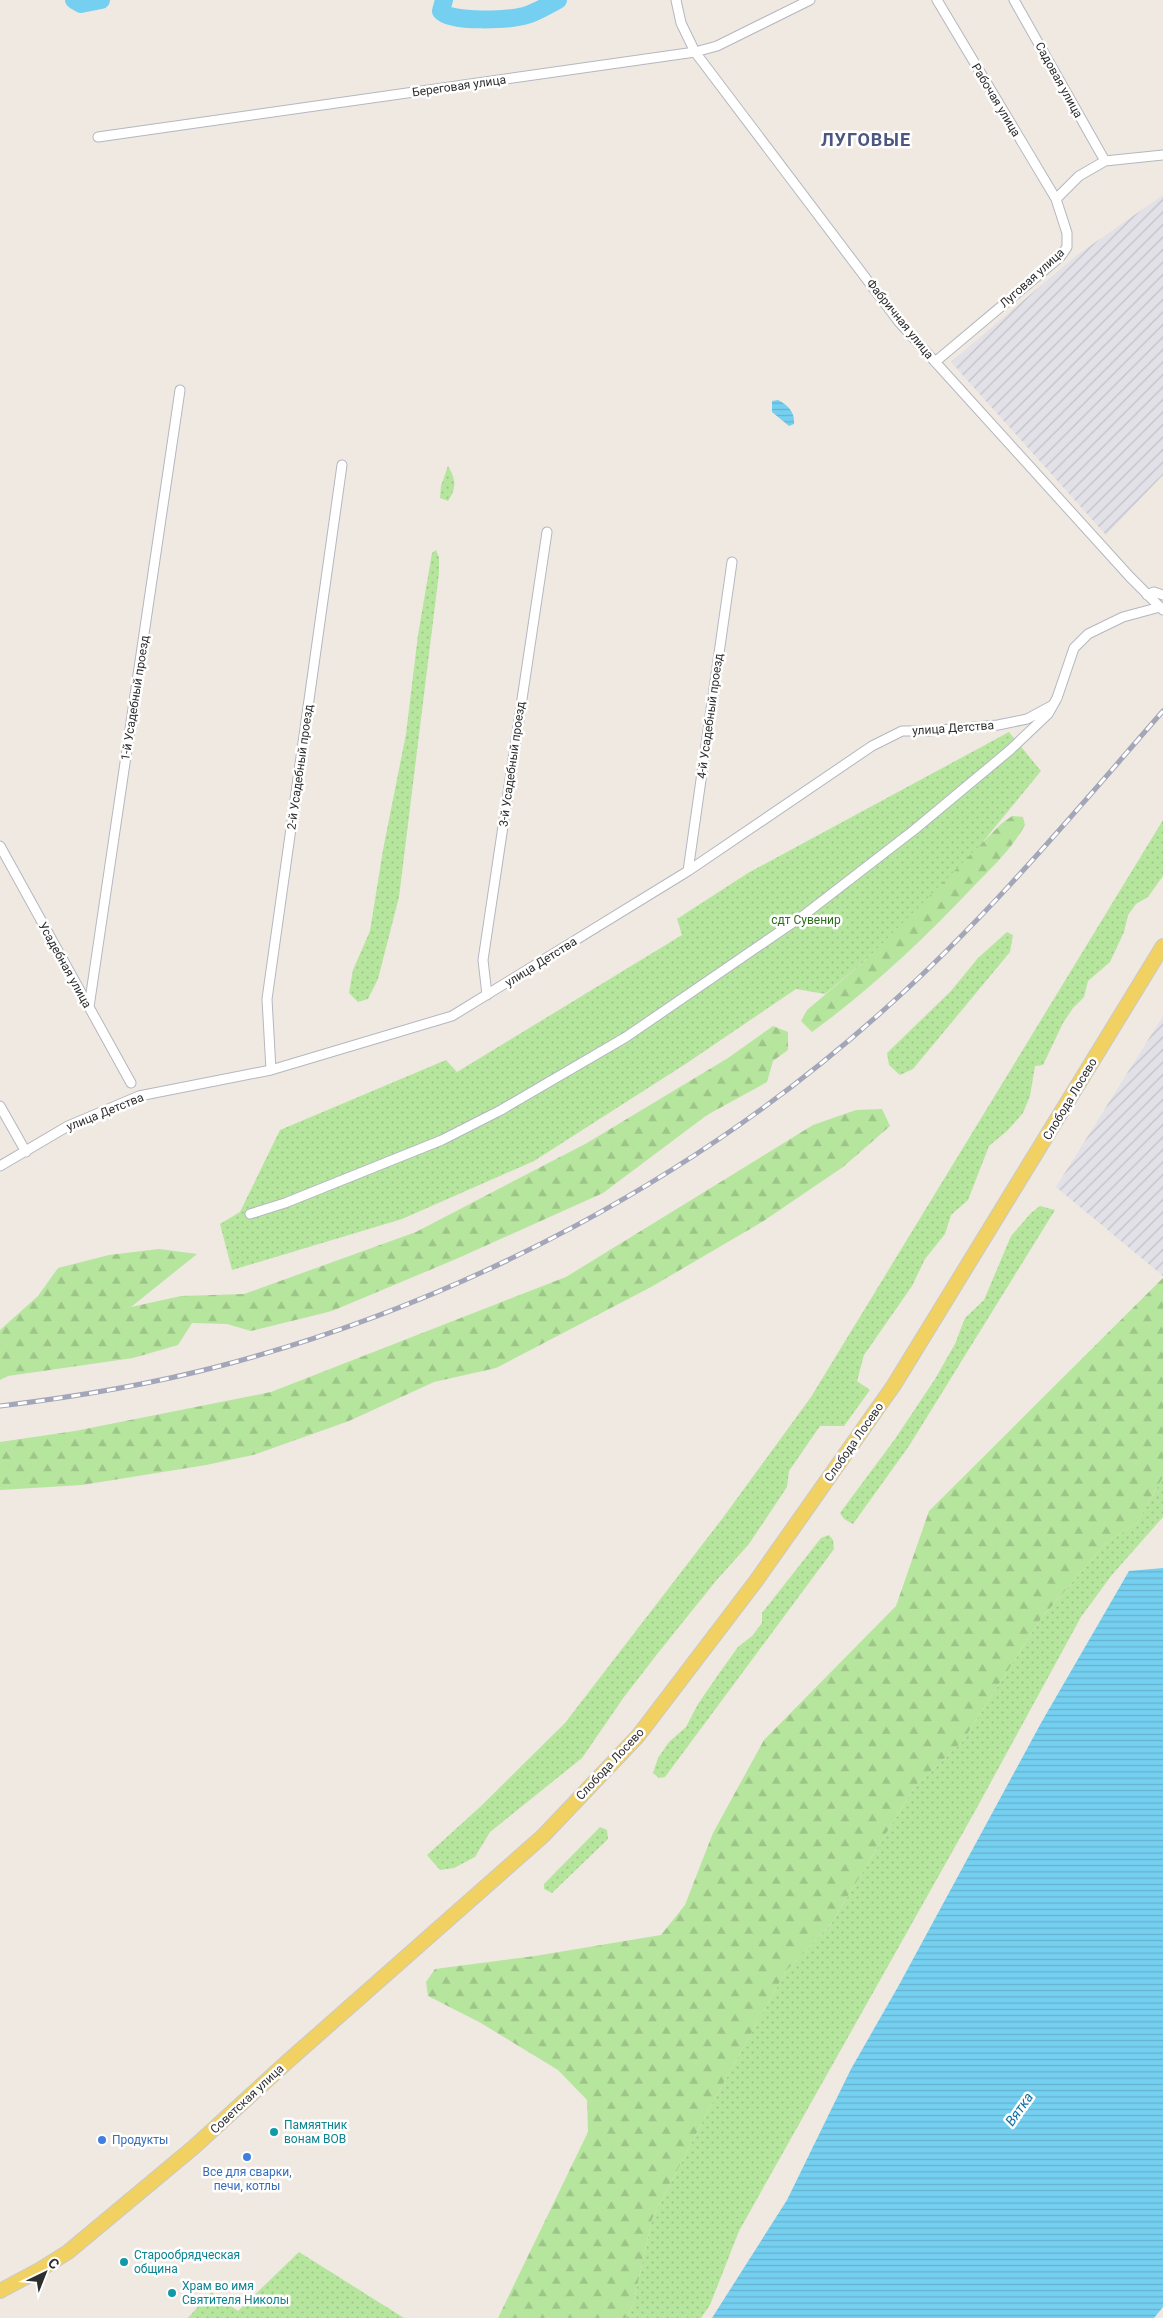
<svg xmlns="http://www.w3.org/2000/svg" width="1163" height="2318" font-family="Roboto,sans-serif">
	<defs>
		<pattern id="industrial-furrows" width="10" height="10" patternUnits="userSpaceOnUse" patternTransform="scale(1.25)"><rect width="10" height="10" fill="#e3e1e8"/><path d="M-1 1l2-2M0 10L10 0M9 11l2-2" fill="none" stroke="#c3c1c7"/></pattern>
		<pattern id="green-dots" width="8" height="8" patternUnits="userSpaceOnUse" patternTransform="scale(1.25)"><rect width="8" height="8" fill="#b6e59e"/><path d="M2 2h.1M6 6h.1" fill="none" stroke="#9dc588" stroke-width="1.8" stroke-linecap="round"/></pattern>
		<pattern id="forest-firs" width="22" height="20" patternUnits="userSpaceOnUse" patternTransform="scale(1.25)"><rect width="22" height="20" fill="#b6e59e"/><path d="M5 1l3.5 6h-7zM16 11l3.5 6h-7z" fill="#9dc588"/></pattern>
		<pattern id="water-rules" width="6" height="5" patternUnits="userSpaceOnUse" patternTransform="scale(1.25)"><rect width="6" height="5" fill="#75cff0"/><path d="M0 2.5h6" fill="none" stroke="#66b2ce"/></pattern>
	</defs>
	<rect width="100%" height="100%" fill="#efe9e1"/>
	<!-- industrial -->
	<path fill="url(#industrial-furrows)" d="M 1163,195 L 1163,475 L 1106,535 L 951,362 L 1077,255 Z
		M 1163,1016 L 1163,1276 L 1056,1187 Z"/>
	<!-- green -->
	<path fill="url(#green-dots)" d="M 448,466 C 456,480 457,487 448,501 L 440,498 L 441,486 Z
		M 436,550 L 439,557 L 439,573 L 399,897 L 378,979 L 368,999 L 358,1002 L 349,993 L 353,970 L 370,931 L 383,850 L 406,734 L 418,635 L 432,553 Z
		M 1009,732 L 1041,771 L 973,854 L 866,960 L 825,994 L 796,989 L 687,1063 L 534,1161 L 402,1219 L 232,1270 L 220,1224 L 240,1212 L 280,1130 L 446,1060 L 457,1072 L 682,935 L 677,919 L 748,873 Z
		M 1163,820 L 1163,876 L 1148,897 L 1136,904 L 1128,915 L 1124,932 L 1110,962 L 1088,981 L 1084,997 L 1073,1008 L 1063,1023 L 1043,1065 L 1035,1066 L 1030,1096 L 1023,1113 L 1007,1131 L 989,1146 L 968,1200 L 951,1215 L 945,1234 L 925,1259 L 912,1286 L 864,1355 L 857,1381 L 870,1390 L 844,1426 L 820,1426 L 789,1471 L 787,1487 L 749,1544 L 715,1582 L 658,1653 L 624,1697 L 582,1758 L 490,1832 L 475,1857 L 454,1868 L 440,1870 L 427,1855 L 480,1807 L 565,1723 L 722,1519 L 811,1397 Z
		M 1007,932 L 1013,935 L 1010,952 L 913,1069 L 900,1075 L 889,1065 L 887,1053 L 951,991 L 978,958 Z
		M 1040,1206 L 1055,1210 L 909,1446 L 853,1524 L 844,1519 L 840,1513 L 895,1439 L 935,1379 L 955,1344 L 965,1318 L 984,1300 L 1011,1236 L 1031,1213 Z
		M 1163,1477 L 1163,1517 L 1111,1576 L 1081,1617 L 974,1813 L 739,2231 L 710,2305 L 701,2318 L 626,2318 L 633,2305 L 652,2219 L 708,2111 L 786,1971 L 831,1924 L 915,1786 L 962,1742 L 1040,1620 L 1105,1544 L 1137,1523 Z
		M 829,1535 L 833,1540 L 834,1549 L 665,1777 L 659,1778 L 653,1773 L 658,1758 L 669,1742 L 686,1727 L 698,1704 L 720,1672 L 738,1647 L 752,1636 L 762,1623 L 762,1613 L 821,1538 Z
		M 600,1827 L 607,1830 L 608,1839 L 552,1893 L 544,1889 L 544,1884 Z
		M 299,2252 L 404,2318 L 188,2318 L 211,2292 L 238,2311 Z"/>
	<!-- forest -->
	<path fill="url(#forest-firs)" d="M 1012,816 L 1023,817 L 1025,825 C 1012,849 992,867 973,887 C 924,939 870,990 812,1032 L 801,1021 L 807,1010 L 866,960 L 1001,824 Z
		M 773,1026 L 788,1032 L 788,1050 L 773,1061 L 767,1082 L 707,1115 L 603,1193 L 456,1259 L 332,1311 L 251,1331 L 227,1324 L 192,1323 L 178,1345 L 133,1358 L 8,1376 L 0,1380 L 0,1330 L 38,1296 L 58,1268 L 109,1255 L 159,1249 L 197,1254 L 131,1307 L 181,1296 L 244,1294 L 416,1232 L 587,1143 L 728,1058 Z
		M 882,1109 L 890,1126 L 843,1167 L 762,1222 L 651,1287 L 496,1368 L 434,1382 L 349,1421 L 253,1455 L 206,1465 L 82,1485 L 0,1490 L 0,1442 L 75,1431 L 271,1392 L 566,1277 L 813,1125 L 856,1110 Z
		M 1163,1278 L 1163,1477 L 1137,1523 L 1105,1544 L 1040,1620 L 962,1742 L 915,1786 L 831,1924 L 786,1971 L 708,2111 L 652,2219 L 633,2305 L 626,2318 L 498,2318 L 588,2132 L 587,2100 L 558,2070 L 481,2023 L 428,1996 L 426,1982 L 435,1969 L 535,1956 L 661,1935 L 685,1905 L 713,1833 L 764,1740 L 896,1606 L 929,1511 Z"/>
	<!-- water -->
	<path fill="url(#water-rules)" d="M 778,400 C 788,405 795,412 794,424 L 789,426 L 772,412 L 772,401 Z
		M 1163,1568 L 1163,2307 L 1154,2318 L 712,2318 L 787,2200 L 851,2069 L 899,1985 L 1041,1723 L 1129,1571 Z"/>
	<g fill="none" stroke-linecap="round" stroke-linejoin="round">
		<!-- river -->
		<path stroke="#75cff0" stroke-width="18" d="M 74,0 L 81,4 L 101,0
			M 444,0 L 441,11 C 450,23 511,20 527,15 C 537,12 548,5 558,0"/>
		<!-- minor casing -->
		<g stroke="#b4b7c1" stroke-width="11">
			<path id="minor" d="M 676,0 L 681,23 L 695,52 L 899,322 L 1130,577 L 1163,610
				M 937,0 L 1056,199
				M 1014,0 L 1105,161
				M 98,137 L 695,52 L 717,46 L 810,0
				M 935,362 L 1060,257 L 1067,247 L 1067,233 L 1056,199 L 1079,176 L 1105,161 L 1163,155
				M 1147,595 L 1154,592 L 1163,595
				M 0,846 L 131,1083
				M 688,871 L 732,562
				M 487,995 L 483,960 L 547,532
				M 89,1007 L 180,390
				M 271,1070 L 267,999 L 342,465
				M 0,1106 L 26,1152
				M 0,1166 L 68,1126 L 139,1096 L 271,1070 L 452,1016 L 688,871 L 872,746 L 902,731 L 928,731 L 998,725 L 1027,719 L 1053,705
				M 250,1214 L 285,1203 L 442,1140 L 501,1110 L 626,1037 L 804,915 L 914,830 L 1010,750 L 1048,714 L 1057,698 L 1074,648 L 1088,634 L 1123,617 L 1160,607"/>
		</g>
		<!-- primary casing -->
		<g stroke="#c9c9c9" stroke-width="16">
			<path id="primary" d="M 0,2291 L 41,2269 L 68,2252 L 194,2147 L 287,2062 L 543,1836 L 638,1736 L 756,1581 L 894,1385 L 1163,946"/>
		</g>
		<!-- minor -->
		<use href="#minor" stroke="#fff" stroke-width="9"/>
		<!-- primary -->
		<use href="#primary" stroke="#f2d163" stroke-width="14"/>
		<!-- rail casing -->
		<g stroke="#a3a6b8" stroke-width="5">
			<path id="rail" d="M 0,1406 C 74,1397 148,1385 220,1366 C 464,1302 699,1177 886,1008 C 987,918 1074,813 1163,711"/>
		</g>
		<!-- rail -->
		<use href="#rail" stroke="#fff" stroke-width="3" stroke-dasharray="9" stroke-linecap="butt"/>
	</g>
	<!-- markers -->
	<g fill="#0f9aa8" stroke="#fff" stroke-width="2">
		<circle cx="274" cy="2132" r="5"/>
		<circle cx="124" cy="2262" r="5"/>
		<circle cx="172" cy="2293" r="5"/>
	</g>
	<g fill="#3f7fe0" stroke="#fff" stroke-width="2">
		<circle cx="102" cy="2140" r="5"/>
		<circle cx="247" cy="2157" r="5"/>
	</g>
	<g text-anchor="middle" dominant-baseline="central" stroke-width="5" stroke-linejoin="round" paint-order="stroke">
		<!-- street labels -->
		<g font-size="12" fill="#2e2e2e" stroke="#fff">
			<text transform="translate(1059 80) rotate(61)">Садовая улица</text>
			<text transform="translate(459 86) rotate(-8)">Береговая улица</text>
			<text transform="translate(996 100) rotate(59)">Рабочая улица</text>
			<text transform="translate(1032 278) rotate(-42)">Луговая улица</text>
			<text transform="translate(900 319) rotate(51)">Фабричная улица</text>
			<text transform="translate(135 698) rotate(-81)">1-й Усадебный проезд</text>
			<text transform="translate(710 716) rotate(-82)">4-й Усадебный проезд</text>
			<text transform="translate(953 728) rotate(-4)">улица Детства</text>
			<text transform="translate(512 764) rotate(-82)">3-й Усадебный проезд</text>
			<text transform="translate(300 767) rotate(-82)">2-й Усадебный проезд</text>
			<text transform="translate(541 962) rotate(-32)">улица Детства</text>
			<text transform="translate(65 965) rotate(61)">Усадебная улица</text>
			<text transform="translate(1070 1099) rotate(-59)">Слобода Лосево</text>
			<text transform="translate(105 1112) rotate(-22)">улица Детства</text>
			<text transform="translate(854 1442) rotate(-55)">Слобода Лосево</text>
			<text transform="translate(610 1764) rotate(-47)">Слобода Лосево</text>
			<text transform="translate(247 2099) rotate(-43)">Советская улица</text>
		</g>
		<!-- park labels -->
		<g font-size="12" fill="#2c6e1b" stroke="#fff">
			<text x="806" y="920">сдт Сувенир</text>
		</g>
		<!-- culture labels -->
		<g font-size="12" fill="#0d838f" stroke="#fff" text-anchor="start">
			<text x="284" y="2125">Памяятник<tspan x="284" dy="14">вонам ВОВ</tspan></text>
			<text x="134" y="2255">Старообрядческая<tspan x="134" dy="14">община</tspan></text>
			<text x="182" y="2286">Храм во имя<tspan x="182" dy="14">Святителя Николы</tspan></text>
		</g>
		<!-- shop labels -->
		<g font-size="12" fill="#366cbe" stroke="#fff" text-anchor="start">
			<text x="112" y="2140">Продукты</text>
			<text x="247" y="2172" text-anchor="middle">Все для сварки,<tspan x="247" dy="14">печи, котлы</tspan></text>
		</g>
		<!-- water labels -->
		<g font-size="14" font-style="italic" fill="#0d6fa3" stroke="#fff">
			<text transform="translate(1019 2109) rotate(-55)">Вятка</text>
		</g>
		<!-- district labels -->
		<g font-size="18" font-weight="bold" letter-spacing="1" fill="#4d5680" stroke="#fff">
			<text x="866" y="139">ЛУГОВЫЕ</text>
		</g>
	</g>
	<!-- north arrow -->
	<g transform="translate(45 2273) rotate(43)" stroke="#ffffff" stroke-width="4" paint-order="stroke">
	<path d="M0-4L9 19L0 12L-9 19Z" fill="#2e2e2e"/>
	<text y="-8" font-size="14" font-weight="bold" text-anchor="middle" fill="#2e2e2e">С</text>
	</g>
</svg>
